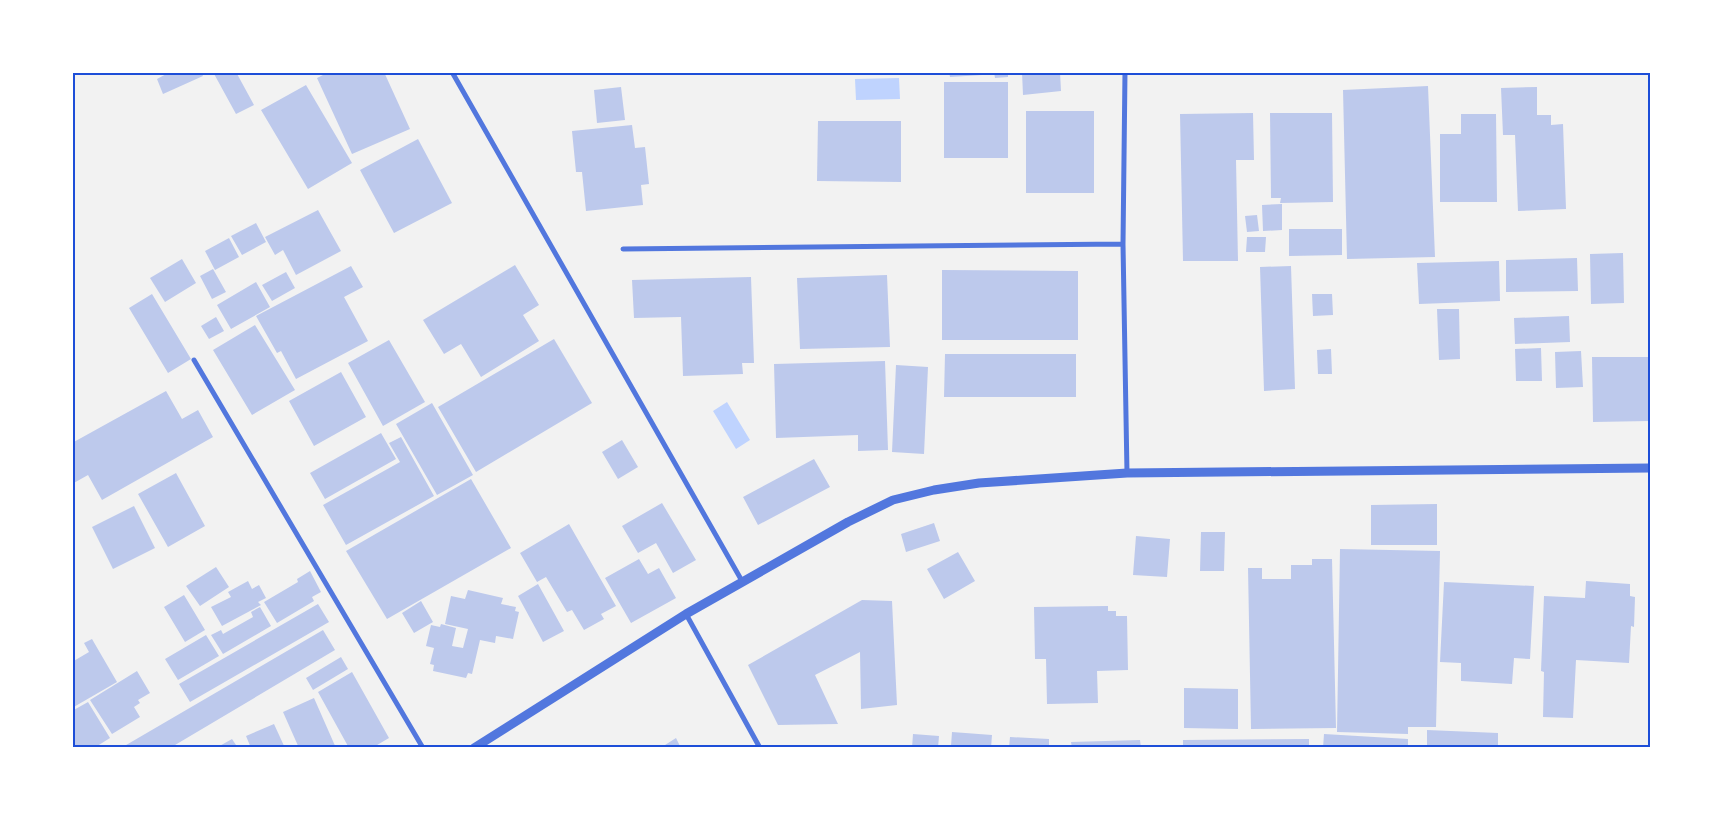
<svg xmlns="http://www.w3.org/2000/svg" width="1723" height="820" font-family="'PT Sans Narrow',sans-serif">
	<rect width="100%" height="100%" fill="#f2f2f2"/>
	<!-- water -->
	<path fill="#bfd3fe" d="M 899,78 L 900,99 L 856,100 L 855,79 Z
		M 727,402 L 750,440 L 736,449 L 713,411 Z"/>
	<!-- building -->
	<path fill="#bdc9ec" d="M 170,72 L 201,72 L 203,76 L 163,94 L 157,79 Z
		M 213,72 L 236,72 L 254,105 L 236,114 Z
		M 329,72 L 384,72 L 410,129 L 352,154 L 317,78 Z
		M 949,72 L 982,72 L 982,75 L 950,77 Z
		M 994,72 L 1008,72 L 1008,77 L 995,78 Z
		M 1022,72 L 1060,72 L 1061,91 L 1023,95 Z
		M 944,82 L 1008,82 L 1008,158 L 944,158 Z
		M 306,85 L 352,163 L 308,189 L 261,110 Z
		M 1428,86 L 1435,257 L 1347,259 L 1343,90 Z
		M 621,87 L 625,120 L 597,123 L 594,90 Z
		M 1537,87 L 1537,115 L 1551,115 L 1551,125 L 1563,124 L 1566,209 L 1518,211 L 1515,135 L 1503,135 L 1501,88 Z
		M 1026,111 L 1094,111 L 1094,193 L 1026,193 Z
		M 1253,113 L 1254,160 L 1236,160 L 1238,261 L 1183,261 L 1180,114 Z
		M 1270,113 L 1332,113 L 1333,202 L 1280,203 L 1281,198 L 1271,198 Z
		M 1461,114 L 1496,114 L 1497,202 L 1440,202 L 1440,134 L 1461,134 Z
		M 818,121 L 901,121 L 901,182 L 817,181 Z
		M 632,125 L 635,148 L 645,147 L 649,184 L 641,185 L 643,205 L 586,211 L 582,172 L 576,172 L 572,131 Z
		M 418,139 L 452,203 L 394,233 L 360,170 Z
		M 1282,204 L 1282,230 L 1263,231 L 1262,205 Z
		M 318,210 L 341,251 L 296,275 L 283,250 L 275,255 L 265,237 Z
		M 1257,215 L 1259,231 L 1247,232 L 1245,216 Z
		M 256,223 L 266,242 L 242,255 L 231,236 Z
		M 1289,229 L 1342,229 L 1342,255 L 1289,256 Z
		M 1247,237 L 1266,237 L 1265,252 L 1246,252 Z
		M 229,238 L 239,257 L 215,270 L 205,251 Z
		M 1623,253 L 1624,303 L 1591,304 L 1590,254 Z
		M 1577,258 L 1578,291 L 1506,292 L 1506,260 Z
		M 182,259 L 196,283 L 165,302 L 150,278 Z
		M 1499,261 L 1500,301 L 1419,304 L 1417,263 Z
		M 515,265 L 539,305 L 523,315 L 539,341 L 481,377 L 461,344 L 444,354 L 423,320 Z
		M 351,266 L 363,287 L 344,297 L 368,341 L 296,379 L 281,351 L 277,353 L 256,316 Z
		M 1291,266 L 1295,389 L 1264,391 L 1260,267 Z
		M 213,269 L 226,292 L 212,299 L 200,276 Z
		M 942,270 L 1078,271 L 1078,340 L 942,340 Z
		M 286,272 L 295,288 L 272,301 L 262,285 Z
		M 887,275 L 890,347 L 800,349 L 797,278 Z
		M 751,277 L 754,363 L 742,363 L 743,374 L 683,376 L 681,317 L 634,318 L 632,280 Z
		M 256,282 L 270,307 L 231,329 L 217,305 Z
		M 152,294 L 191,359 L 168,373 L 129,308 Z
		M 1312,294 L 1332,294 L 1333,315 L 1313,316 Z
		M 1437,309 L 1459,309 L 1460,359 L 1439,360 Z
		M 1569,316 L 1570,342 L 1515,344 L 1514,318 Z
		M 216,317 L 224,331 L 209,339 L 201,326 Z
		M 255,325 L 295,390 L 252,415 L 213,350 Z
		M 554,339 L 592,403 L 476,472 L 438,407 Z
		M 389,340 L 425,402 L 383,426 L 348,363 Z
		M 1541,348 L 1542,381 L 1516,381 L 1515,349 Z
		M 1331,349 L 1332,374 L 1318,374 L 1317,350 Z
		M 1581,351 L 1583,387 L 1556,388 L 1555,352 Z
		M 945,354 L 1076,354 L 1076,397 L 944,397 Z
		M 1592,357 L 1650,357 L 1650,421 L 1593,422 Z
		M 885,361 L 888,450 L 858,451 L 858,435 L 776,438 L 774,364 Z
		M 896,365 L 928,367 L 924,454 L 892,452 Z
		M 341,372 L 366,417 L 314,446 L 289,401 Z
		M 166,391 L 182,419 L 198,410 L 213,437 L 102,500 L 88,475 L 72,484 L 72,443 Z
		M 432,403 L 473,475 L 437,495 L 396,424 Z
		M 381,433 L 396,459 L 325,499 L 310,473 Z
		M 401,437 L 434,496 L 346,545 L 323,505 L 400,462 L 389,443 Z
		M 622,440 L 638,467 L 618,479 L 602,452 Z
		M 814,459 L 830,487 L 758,525 L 743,497 Z
		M 176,473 L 205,526 L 168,547 L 138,494 Z
		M 471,479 L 511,548 L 387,619 L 346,551 Z
		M 662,503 L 696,560 L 673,573 L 656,543 L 638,553 L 622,526 Z
		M 1437,504 L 1437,545 L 1371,545 L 1371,505 Z
		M 134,506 L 155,548 L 113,569 L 92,527 Z
		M 934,523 L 940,541 L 906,552 L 901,534 Z
		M 569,524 L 616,606 L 601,614 L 604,619 L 584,630 L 572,610 L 567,612 L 546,577 L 537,582 L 520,553 Z
		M 1201,532 L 1225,532 L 1224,571 L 1200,571 Z
		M 1136,536 L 1170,539 L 1167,577 L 1133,575 Z
		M 1340,549 L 1440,551 L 1436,727 L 1408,727 L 1408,734 L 1337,732 Z
		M 958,552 L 975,581 L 944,599 L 927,569 Z
		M 639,559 L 648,574 L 659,568 L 676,598 L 631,623 L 605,578 Z
		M 1312,559 L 1332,559 L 1336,728 L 1251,729 L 1248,568 L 1262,568 L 1262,579 L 1291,579 L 1291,565 L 1312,565 Z
		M 216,567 L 229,587 L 200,606 L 186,586 Z
		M 310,571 L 321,592 L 312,597 L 314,601 L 277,623 L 264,602 L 298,582 L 297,579 Z
		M 248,581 L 252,589 L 259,585 L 266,598 L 258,602 L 261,605 L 222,626 L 211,607 L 231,597 L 228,592 Z
		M 1586,581 L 1630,584 L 1630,596 L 1635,597 L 1634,627 L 1631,626 L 1629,663 L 1576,660 L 1573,718 L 1543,717 L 1544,672 L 1541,671 L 1544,596 L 1585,598 Z
		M 1444,582 L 1534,586 L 1530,659 L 1514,658 L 1512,684 L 1461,681 L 1461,663 L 1440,662 Z
		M 538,584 L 564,631 L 543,642 L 518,596 Z
		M 468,590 L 503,598 L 501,604 L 516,607 L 515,611 L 519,612 L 513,639 L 496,636 L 495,643 L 480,640 L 472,674 L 468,673 L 466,678 L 433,671 L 434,665 L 430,664 L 434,648 L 426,646 L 431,625 L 440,627 L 441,624 L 456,628 L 452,646 L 463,648 L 468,629 L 445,624 L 451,596 L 465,599 Z
		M 184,595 L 205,630 L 185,642 L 164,607 Z
		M 862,600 L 892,601 L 897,705 L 861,709 L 860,652 L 815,675 L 838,724 L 778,725 L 748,665 Z
		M 421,601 L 433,622 L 414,633 L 402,613 Z
		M 318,604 L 329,622 L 190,702 L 179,684 Z
		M 1108,606 L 1108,611 L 1116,611 L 1116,616 L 1127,616 L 1128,670 L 1097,671 L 1098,703 L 1047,704 L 1046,659 L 1035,659 L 1034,607 Z
		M 260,607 L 271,626 L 223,654 L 211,635 L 221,630 L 223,634 L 253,617 L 251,612 Z
		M 323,630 L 335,650 L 170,748 L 121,748 Z
		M 206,635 L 219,656 L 178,680 L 165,659 Z
		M 92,639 L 117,682 L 72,708 L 72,662 L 89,652 L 84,643 Z
		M 341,657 L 348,669 L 313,690 L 306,678 Z
		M 137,671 L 150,693 L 138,700 L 140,703 L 134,707 L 140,717 L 112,734 L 90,700 Z
		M 352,672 L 389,738 L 372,748 L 349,748 L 318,692 Z
		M 1184,688 L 1238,689 L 1238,729 L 1184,728 Z
		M 314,698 L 336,748 L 299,748 L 283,712 Z
		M 88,702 L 110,738 L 94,748 L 72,748 L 72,711 Z
		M 274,724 L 285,748 L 251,748 L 246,736 Z
		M 1427,730 L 1498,733 L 1498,748 L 1427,748 Z
		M 952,732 L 992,735 L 991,748 L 941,748 L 941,745 L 951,746 Z
		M 913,734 L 939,736 L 938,748 L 912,748 Z
		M 1324,734 L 1408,739 L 1408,748 L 1323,748 Z
		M 1010,737 L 1049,739 L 1049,748 L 1009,748 Z
		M 676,738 L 681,748 L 660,748 L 665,745 Z
		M 232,739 L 238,748 L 216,748 Z
		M 1309,739 L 1309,748 L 1183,748 L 1183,740 Z
		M 1140,740 L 1141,748 L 1072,748 L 1071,742 Z"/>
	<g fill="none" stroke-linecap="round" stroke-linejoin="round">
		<!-- minor -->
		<path stroke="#5277de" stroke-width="5" d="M 452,72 L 742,581
			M 1125,72 L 1123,244 L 1127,473
			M 623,249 L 1123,244
			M 194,360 L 423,748
			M 686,614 L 760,748"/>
		<!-- tertiary -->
		<path stroke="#5277de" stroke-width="9" d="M 474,748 L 686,614 L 848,522 L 893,500 L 934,490 L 979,483 L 1127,473 L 1650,468"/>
	</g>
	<!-- border -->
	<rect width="1723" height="820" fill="none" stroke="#ffffff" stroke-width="148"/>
	<rect x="74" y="74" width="1575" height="672" fill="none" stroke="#1d4ed8" stroke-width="2"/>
</svg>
